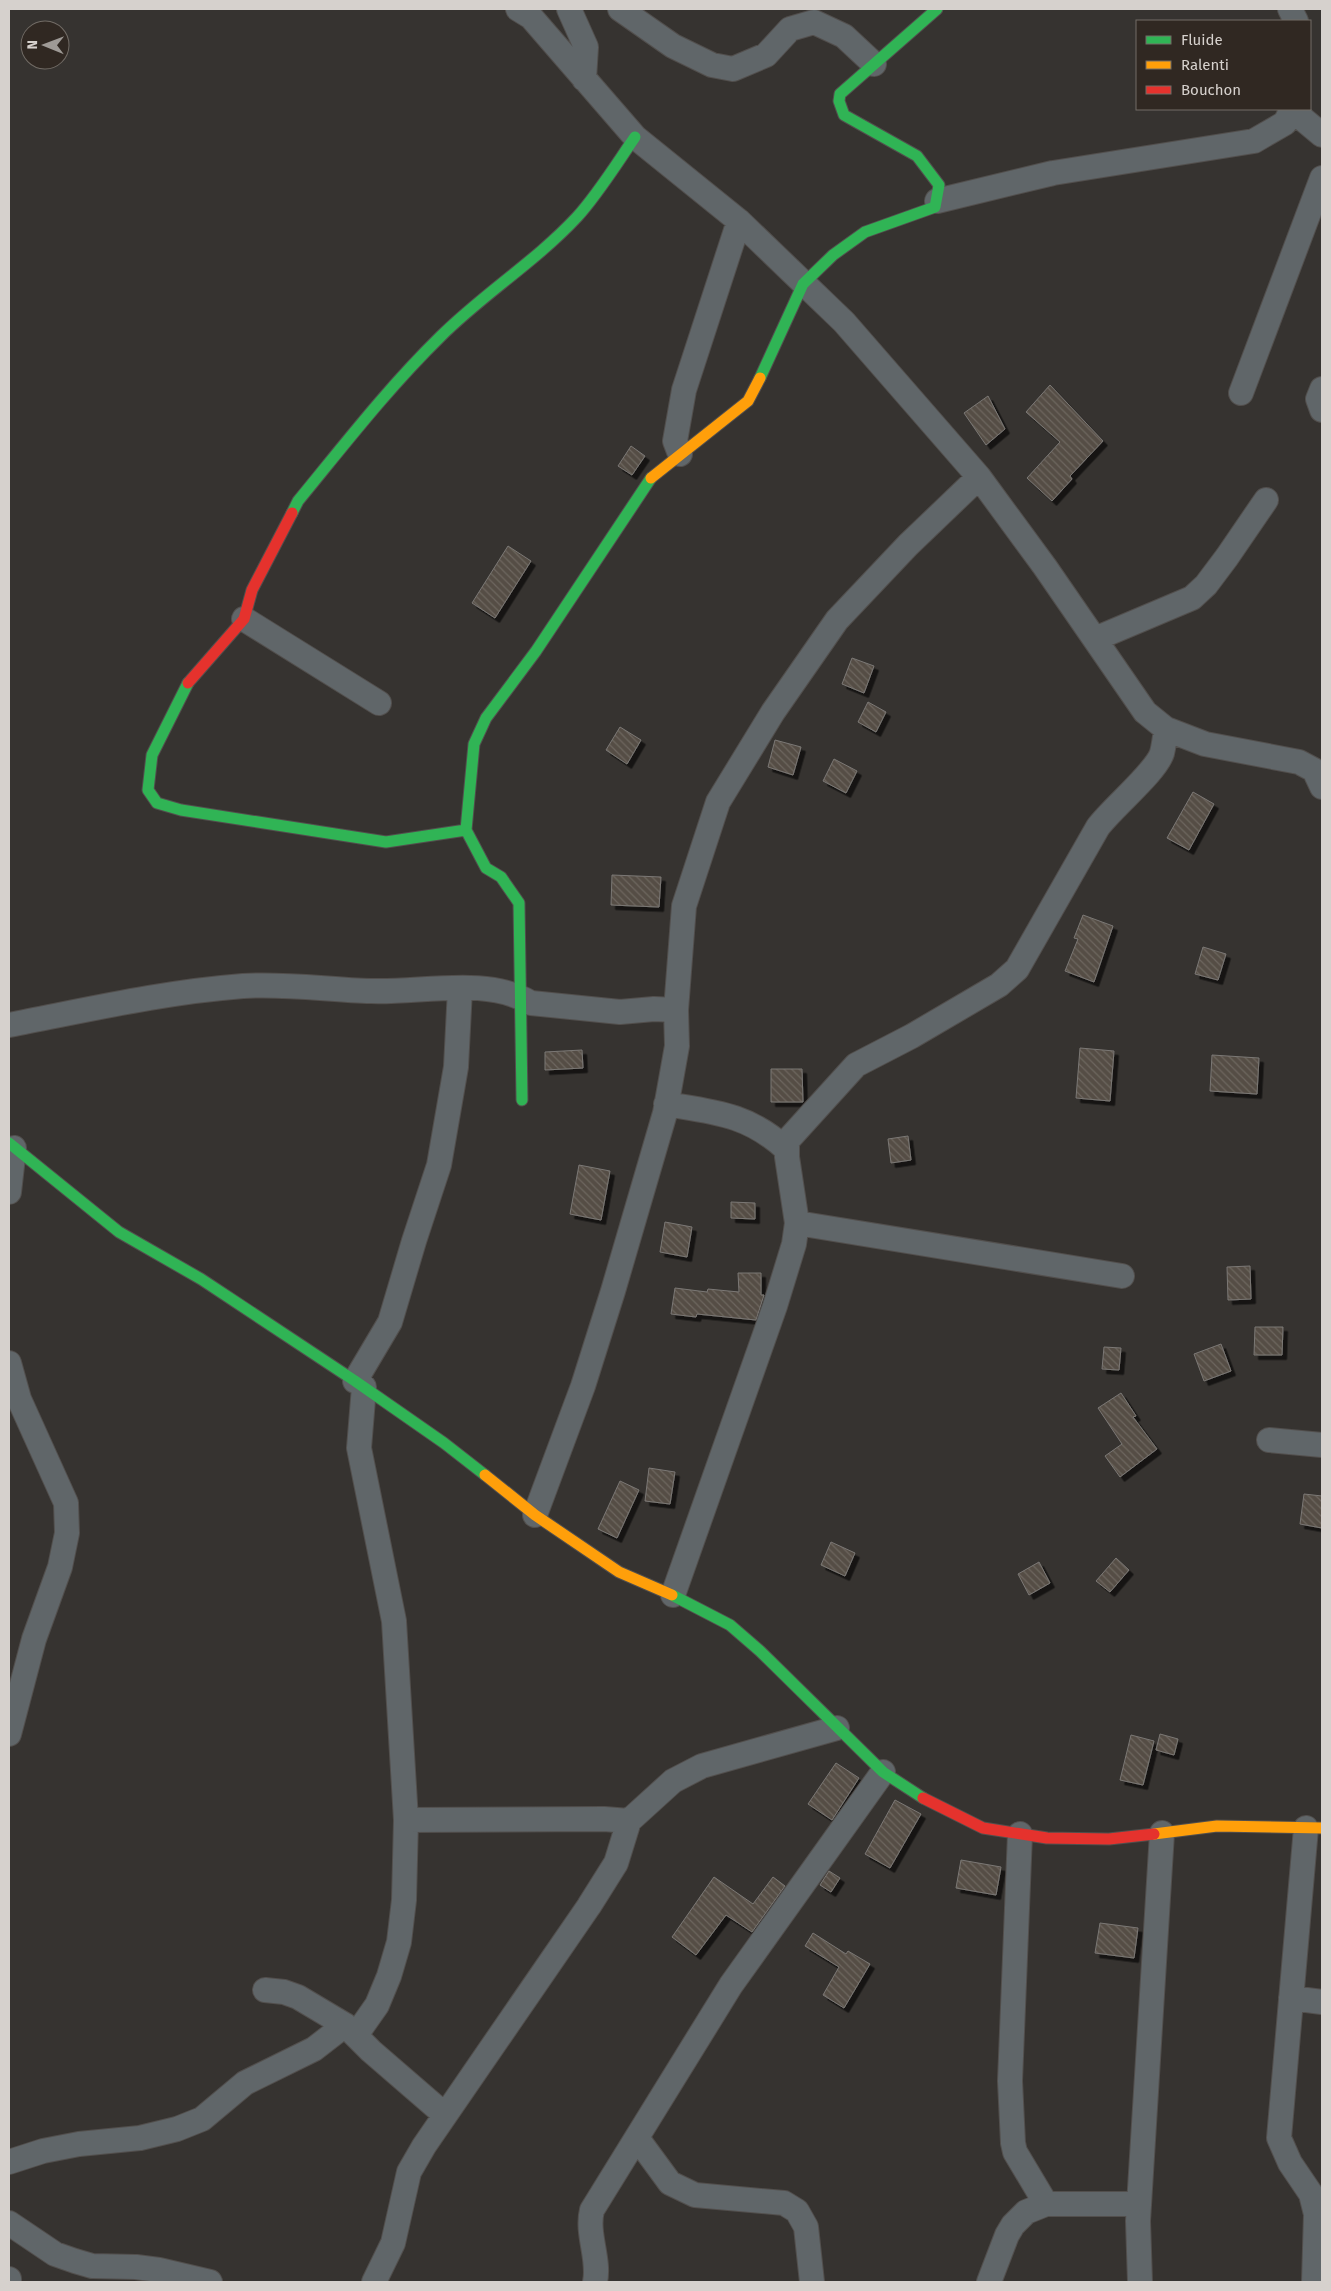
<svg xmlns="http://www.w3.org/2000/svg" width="1331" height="2291" font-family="'Fira Sans',sans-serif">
	<defs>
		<pattern id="building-back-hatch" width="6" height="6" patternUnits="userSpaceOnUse" patternTransform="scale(1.25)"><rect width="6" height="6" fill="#554d45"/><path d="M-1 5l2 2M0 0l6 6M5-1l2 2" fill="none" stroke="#6d665f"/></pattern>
		<filter id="shadow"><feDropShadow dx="4.5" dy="4.5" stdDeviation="0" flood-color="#0009"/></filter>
	</defs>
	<rect width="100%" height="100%" fill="#363330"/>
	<!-- building -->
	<path fill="url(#building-back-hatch)" stroke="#7b7875" filter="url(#shadow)" d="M 1050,385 L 1103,441 L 1070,476 L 1072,479 L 1052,501 L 1027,478 L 1060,442 L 1026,412 Z
		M 988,396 L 1005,429 L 986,445 L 964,413 Z
		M 631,446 L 645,456 L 632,475 L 618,466 Z
		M 508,546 L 531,561 L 495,618 L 472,603 Z
		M 852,658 L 874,666 L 864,693 L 842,684 Z
		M 868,702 L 886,712 L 876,732 L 858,722 Z
		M 620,727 L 641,740 L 627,764 L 606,750 Z
		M 775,740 L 801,747 L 793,775 L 768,767 Z
		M 834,759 L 857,771 L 846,793 L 823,781 Z
		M 1193,792 L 1214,804 L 1189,850 L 1167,838 Z
		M 612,875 L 661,877 L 659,907 L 611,905 Z
		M 1083,915 L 1113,926 L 1094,982 L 1065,971 L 1078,939 L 1074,938 Z
		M 1203,947 L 1226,954 L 1218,980 L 1195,974 Z
		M 1080,1048 L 1114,1051 L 1110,1101 L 1076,1098 Z
		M 582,1050 L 583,1068 L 545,1070 L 545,1052 Z
		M 1212,1055 L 1259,1058 L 1257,1094 L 1210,1091 Z
		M 771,1069 L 802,1069 L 803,1102 L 771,1102 Z
		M 908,1136 L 911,1160 L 891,1163 L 888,1139 Z
		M 579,1165 L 610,1171 L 601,1220 L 570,1214 Z
		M 731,1202 L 755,1203 L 755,1219 L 731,1218 Z
		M 665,1222 L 692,1227 L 687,1257 L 660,1252 Z
		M 1250,1266 L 1251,1299 L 1228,1300 L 1227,1267 Z
		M 738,1273 L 761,1273 L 761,1295 L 764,1295 L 756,1320 L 697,1314 L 696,1317 L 671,1314 L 675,1288 L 707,1292 L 708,1289 L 739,1292 Z
		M 1255,1327 L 1283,1327 L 1282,1355 L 1254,1355 Z
		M 1221,1344 L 1231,1371 L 1204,1381 L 1194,1354 Z
		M 1104,1347 L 1121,1348 L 1119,1370 L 1102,1369 Z
		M 1121,1393 L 1136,1416 L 1133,1417 L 1157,1449 L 1120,1477 L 1105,1456 L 1122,1444 L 1098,1408 Z
		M 649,1468 L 675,1472 L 670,1504 L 645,1501 Z
		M 620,1481 L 639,1490 L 617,1538 L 598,1529 Z
		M 1304,1494 L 1322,1496 L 1322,1528 L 1300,1524 Z
		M 831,1542 L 855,1553 L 845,1576 L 821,1565 Z
		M 1116,1558 L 1129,1570 L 1110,1592 L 1096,1581 Z
		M 1039,1562 L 1050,1583 L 1029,1595 L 1018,1574 Z
		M 1160,1734 L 1178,1739 L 1174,1755 L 1156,1750 Z
		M 1131,1735 L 1154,1741 L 1143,1785 L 1120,1780 Z
		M 836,1763 L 859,1778 L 832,1820 L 808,1804 Z
		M 895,1800 L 921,1814 L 890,1868 L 865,1854 Z
		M 961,1860 L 1001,1867 L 996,1895 L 956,1888 Z
		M 829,1871 L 840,1878 L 831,1892 L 820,1885 Z
		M 714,1877 L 753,1904 L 773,1877 L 785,1886 L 752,1932 L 726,1915 L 696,1955 L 672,1937 Z
		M 1100,1923 L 1138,1928 L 1134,1958 L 1095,1953 Z
		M 813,1933 L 846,1954 L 848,1951 L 870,1964 L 844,2008 L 823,1995 L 839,1967 L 805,1946 Z"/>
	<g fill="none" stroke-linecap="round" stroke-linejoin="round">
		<!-- street casing -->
		<g stroke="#524f4d" stroke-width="26">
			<path id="street" d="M 518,9 L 531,17 L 635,137 L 739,221 L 844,322 L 979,477 L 1045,567 L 1145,712 L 1166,729 L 1205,744 L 1299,762 L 1314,770 L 1322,787
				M 569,9 L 586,47 L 584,79
				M 620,9 L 673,46 L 712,65 L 733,69 L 766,55 L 790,29 L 814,22 L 844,36 L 874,64
				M 1290,9 L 1296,21
				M 1292,110 L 1322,135
				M 937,201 L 1053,173 L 1254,141 L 1285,123 L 1292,109
				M 1322,389 L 1318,399 L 1322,410
				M 1241,393 L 1322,178
				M 680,454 L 675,441 L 684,390 L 739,221
				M 244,619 L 379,703
				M 1095,639 L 1192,598 L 1206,585 L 1227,557 L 1266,500
				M 9,1025 C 87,1010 164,992 243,986 C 286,983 329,990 371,991 C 421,993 487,976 531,1003 L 620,1012 L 654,1009 L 676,1010
				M 666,1104 C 714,1112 748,1114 786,1149
				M 9,1192 L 14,1148
				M 797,1223 L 1122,1276
				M 9,1363 L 19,1399 L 66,1503 L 67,1533 L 60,1567 L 34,1639 L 9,1734
				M 355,1381 L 390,1322 L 414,1241 L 439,1165 L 456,1067 L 460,989
				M 1269,1440 L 1322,1445
				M 535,1515 L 583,1386 L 613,1291 L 665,1113 L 677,1046 L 676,1010 L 684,906 L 718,802 L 773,712 L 837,620 L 908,545 L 979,477
				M 673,1595 L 775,1306 L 794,1244 L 797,1223 L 787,1157 L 787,1141 L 856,1065 L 912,1036 L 999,985 L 1017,969 L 1098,827 C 1113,807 1156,772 1162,753 C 1164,745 1165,737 1166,729
				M 406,1820 L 604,1819 L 629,1821
				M 1306,1828 L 1279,2138 L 1290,2163 L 1311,2194 L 1316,2214 L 1314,2282
				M 1020,1834 L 1010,2081 L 1013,2143 L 1015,2152 L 1046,2204
				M 265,1990 L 284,1992 L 298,1997 L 345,2025 L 371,2051 L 445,2115
				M 1291,1998 L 1322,2002
				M 356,2035 L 377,2005 L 389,1976 L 399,1942 L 404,1900 L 406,1820 L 394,1621 L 359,1448 L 364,1387
				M 637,2138 L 670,2183 L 695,2195 L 784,2203 L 797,2211 L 806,2227 L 812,2282
				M 9,2162 L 43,2151 L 79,2144 L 140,2138 L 177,2129 L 202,2119 L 245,2083 L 314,2049 L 345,2025
				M 9,2223 L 55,2254 L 75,2261 L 92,2266 L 136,2267 L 159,2270 L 210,2282
				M 9,2279 L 9,2282
				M 374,2282 L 393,2243 L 409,2172 L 424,2146 L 589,1906 L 616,1863 L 629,1821 L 673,1781 L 702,1766 L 837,1728
				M 595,2282 C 600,2259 586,2234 592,2210 L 731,1985 L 883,1772
				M 989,2282 L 1007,2235 L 1013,2225 L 1026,2212 L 1046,2204 L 1139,2204
				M 1140,2282 L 1138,2221 L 1162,1833"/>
		</g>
		<!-- fast casing -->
		<g stroke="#524f4d" stroke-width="13">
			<path id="fast" d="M 760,378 L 803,284 L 833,255 L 865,232 L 935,207 L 939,185 L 917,156 L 844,115 L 839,101 L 840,94 L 937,9
				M 292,513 L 298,501 C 344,445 388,388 440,337 C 483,294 535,262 577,217 C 598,194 617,163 635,137
				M 188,683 L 152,755 L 148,790 L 157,803 L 181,810 L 386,842 L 466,830
				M 522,1100 L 519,903 L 501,877 L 486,868 L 466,830 L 474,744 L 486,718 L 536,651 L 651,478
				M 9,1143 L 119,1232 L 201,1279 L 355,1381 L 444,1443 L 485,1475
				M 672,1595 L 730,1625 L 760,1651 L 883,1772 L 923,1798"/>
		</g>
		<!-- slow casing -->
		<g stroke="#524f4d" stroke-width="13">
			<path id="slow" d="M 651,478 L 748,401 L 760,378
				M 485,1475 L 535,1515 L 619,1572 L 672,1595
				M 1154,1834 L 1217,1826 L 1322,1828"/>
		</g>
		<!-- jam casing -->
		<g stroke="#524f4d" stroke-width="13">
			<path id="jam" d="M 188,683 L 244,619 L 252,590 L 292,513
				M 923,1798 L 983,1828 L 1047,1838 L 1109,1839 L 1154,1834"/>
		</g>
		<!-- street -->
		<use href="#street" stroke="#606669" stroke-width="24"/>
		<!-- fast -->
		<use href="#fast" stroke="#30b455" stroke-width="11"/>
		<!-- slow -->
		<use href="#slow" stroke="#ff9f0a" stroke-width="11"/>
		<!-- jam -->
		<use href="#jam" stroke="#e5322d" stroke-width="11"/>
	</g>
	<!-- border -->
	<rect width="1331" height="2291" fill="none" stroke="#d6d1cd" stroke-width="20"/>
	<!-- legend -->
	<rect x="1136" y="20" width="175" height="90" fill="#302822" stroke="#726c66"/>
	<rect x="1146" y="36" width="25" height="8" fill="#30b455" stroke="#726c66"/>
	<text x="1181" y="45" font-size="15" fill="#d6d1cd">Fluide</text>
	<rect x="1146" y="61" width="25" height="8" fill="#ff9f0a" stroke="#726c66"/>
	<text x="1181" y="70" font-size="15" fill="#d6d1cd">Ralenti</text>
	<rect x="1146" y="86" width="25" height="8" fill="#e5322d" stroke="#726c66"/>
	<text x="1181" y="95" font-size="15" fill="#d6d1cd">Bouchon</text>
	<!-- north arrow -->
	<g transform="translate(45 45) rotate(271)"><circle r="24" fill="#302822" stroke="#726c66"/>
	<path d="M0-4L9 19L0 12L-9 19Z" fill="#9e9a96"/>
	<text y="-8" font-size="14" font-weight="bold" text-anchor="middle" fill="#d6d1cd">N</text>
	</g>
</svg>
